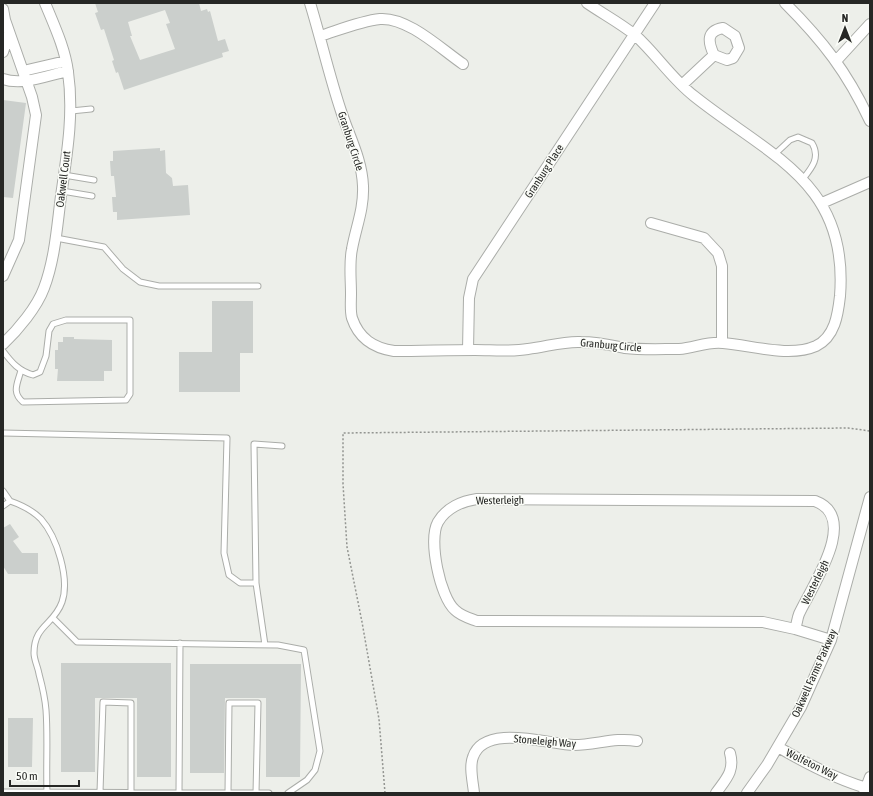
<svg xmlns="http://www.w3.org/2000/svg" width="873" height="796" font-family="'Asap Condensed',sans-serif">
	<rect width="100%" height="100%" fill="#edefea"/>
	<!-- building -->
	<path fill="#cbcfcc" fill-rule="evenodd" d="M 95,3 L 199,3 L 201,11 L 207,9 L 208,12 L 210,11 L 218,41 L 225,39 L 229,51 L 222,53 L 223,57 L 124,90 L 118,72 L 116,73 L 112,61 L 114,60 L 104,29 L 101,30 L 95,13 L 98,12 ZM 165,10 L 170,23 L 166,24 L 175,49 L 140,60 L 130,36 L 132,36 L 128,22 Z
		M 3,100 L 26,103 L 13,198 L 3,197 Z
		M 160,148 L 160,151 L 165,150 L 166,173 L 172,178 L 173,186 L 188,185 L 190,215 L 117,220 L 117,212 L 113,212 L 112,197 L 116,197 L 114,176 L 111,176 L 110,161 L 113,161 L 113,151 Z
		M 212,301 L 253,301 L 253,353 L 240,353 L 240,392 L 179,392 L 179,352 L 212,352 Z
		M 63,337 L 74,337 L 74,339 L 112,340 L 112,371 L 104,371 L 104,381 L 57,381 L 58,369 L 55,369 L 55,350 L 58,350 L 58,342 L 63,342 Z
		M 10,524 L 19,537 L 13,541 L 22,553 L 38,553 L 38,574 L 8,574 L 3,566 L 3,528 Z
		M 61,663 L 171,663 L 171,777 L 137,777 L 137,698 L 95,698 L 95,772 L 61,772 Z
		M 190,664 L 301,664 L 300,777 L 266,777 L 266,698 L 225,698 L 224,773 L 190,773 Z
		M 8,718 L 33,718 L 32,767 L 8,767 Z"/>
	<g fill="none" stroke-linecap="round" stroke-linejoin="round">
		<!-- lane casing -->
		<g stroke="#abada9" stroke-width="7">
			<path id="lane" d="M 71,111 L 91,109
				M 775,154 L 790,140 L 798,137 L 812,143 C 821,158 811,169 802,180
				M 64,175 L 94,180
				M 62,191 L 92,196
				M 56,238 L 104,247 L 123,269 L 140,282 L 159,286 L 258,286
				M 3,351 C 12,363 19,371 33,375 L 40,372 L 46,356 L 49,331 L 53,324 L 66,320 L 130,320 L 130,394 L 126,400 L 23,402 C 11,392 18,383 21,370
				M 3,433 L 227,438 L 224,553 L 229,575 L 240,583 L 256,583 L 265,645
				M 3,491 L 10,501 L 3,506
				M 10,501 C 22,505 32,510 41,519 C 57,537 70,579 62,602 C 54,625 34,625 34,653 C 34,660 38,667 39,674 C 42,685 45,698 46,710 C 48,737 46,765 47,792
				M 256,583 L 254,444 L 282,446
				M 53,618 L 77,642 L 278,645 L 304,650 L 320,751 L 315,770 L 307,780 L 288,793
				M 3,792 L 269,793
				M 100,792 L 103,702 L 131,703 L 131,792
				M 179,792 L 180,643
				M 228,793 L 229,703 L 258,703 L 256,793"/>
		</g>
		<!-- street casing -->
		<g stroke="#abada9" stroke-width="12">
			<path id="street" d="M 310,3 C 321,39 329,75 341,111 C 349,136 362,159 363,186 C 364,209 356,227 352,249 C 349,263 351,279 351,294 C 351,302 350,311 352,318 C 359,339 374,348 394,351 C 421,351 448,350 475,350 C 492,350 511,352 528,349 C 546,347 563,341 581,342 C 597,342 610,345 625,348 C 642,350 662,349 679,349 C 694,348 708,341 723,343 C 751,345 789,358 816,346 C 835,337 838,314 840,296 C 849,182 769,156 694,96 C 672,79 656,54 635,35 C 620,23 603,14 587,3
				M 785,3 C 823,41 847,72 870,121
				M 3,9 L 5,20 L 32,97 L 36,115 L 19,240 L 3,276
				M 320,36 C 339,30 361,21 380,19 C 408,17 441,49 463,64
				M 3,52 L 9,33
				M 836,61 L 870,24
				M 23,71 L 66,61
				M 3,79 C 23,86 48,75 68,71
				M 682,85 L 714,55 C 708,42 706,31 723,28 L 735,36 L 739,48 L 733,58 L 727,60 L 714,55
				M 822,203 L 870,182
				M 651,223 L 704,238 L 718,253 L 722,266 L 722,342
				M 3,344 C 18,330 37,307 44,288 C 55,259 57,226 61,196 C 67,154 74,113 68,72 C 65,48 54,25 45,3
				M 468,350 L 469,298 L 473,279 L 655,3
				M 477,499 L 815,501 C 861,518 810,589 799,614 C 797,619 797,624 795,629 L 763,622 L 477,621 C 469,618 461,616 455,610 C 440,597 428,540 438,522 C 446,508 462,501 477,499 Z
				M 795,629 L 831,640
				M 778,747 C 807,764 837,780 870,789
				M 474,793 C 473,782 469,767 473,757 C 484,723 548,744 574,745 C 596,745 615,737 637,741
				M 716,793 C 726,779 735,771 730,753
				M 747,793 L 767,765 L 801,707 L 831,640 L 870,497
				M 864,793 L 870,777"/>
		</g>
		<!-- path -->
		<path stroke="#939591" stroke-width="1.5" stroke-dasharray="2 2" stroke-linecap="butt" d="M 385,793 L 379,719 L 362,622 L 347,547 L 343,484 L 343,433 L 848,428 L 870,431"/>
		<!-- lane -->
		<use href="#lane" stroke="#fff" stroke-width="5"/>
		<!-- street -->
		<use href="#street" stroke="#fff" stroke-width="10"/>
	</g>
	<g text-anchor="middle" dominant-baseline="central" stroke-width="3" stroke-linejoin="round" paint-order="stroke">
		<!-- street labels -->
		<g font-size="11" fill="#262725" stroke="#fafcf7">
			<text transform="translate(351 141) rotate(72)">Granburg Circle</text>
			<text transform="translate(544 171) rotate(-57)">Granburg Place</text>
			<text transform="translate(63 179) rotate(-83)">Oakwell Court</text>
			<text transform="translate(611 345) rotate(5)">Granburg Circle</text>
			<text transform="translate(500 500) rotate(-1)">Westerleigh</text>
			<text transform="translate(815 582) rotate(-64)">Westerleigh</text>
			<text transform="translate(814 673) rotate(-66)">Oakwell Farms Parkway</text>
			<text transform="translate(545 741) rotate(5)">Stoneleigh Way</text>
			<text transform="translate(812 764) rotate(26)">Wolfeton Way</text>
		</g>
	</g>
	<!-- border -->
	<rect width="873" height="796" fill="none" stroke="#262725" stroke-width="8"/>
	<!-- north arrow -->
	<g transform="translate(845 28)" stroke="#fafcf7" stroke-width="3" paint-order="stroke">
	<path d="M0-3L7 15L0 10L-7 15Z" fill="#262725"/>
	<text y="-6" font-size="11" font-weight="bold" text-anchor="middle" fill="#262725">N</text>
	</g>
	<!-- scale -->
	<path d="M10 780v6h69v-6" fill="none" stroke="#262725" stroke-width="2"/>
	<text x="16" y="780" font-size="12" fill="#262725" stroke="#fafcf7" stroke-width="3" paint-order="stroke">50 m</text>
</svg>
